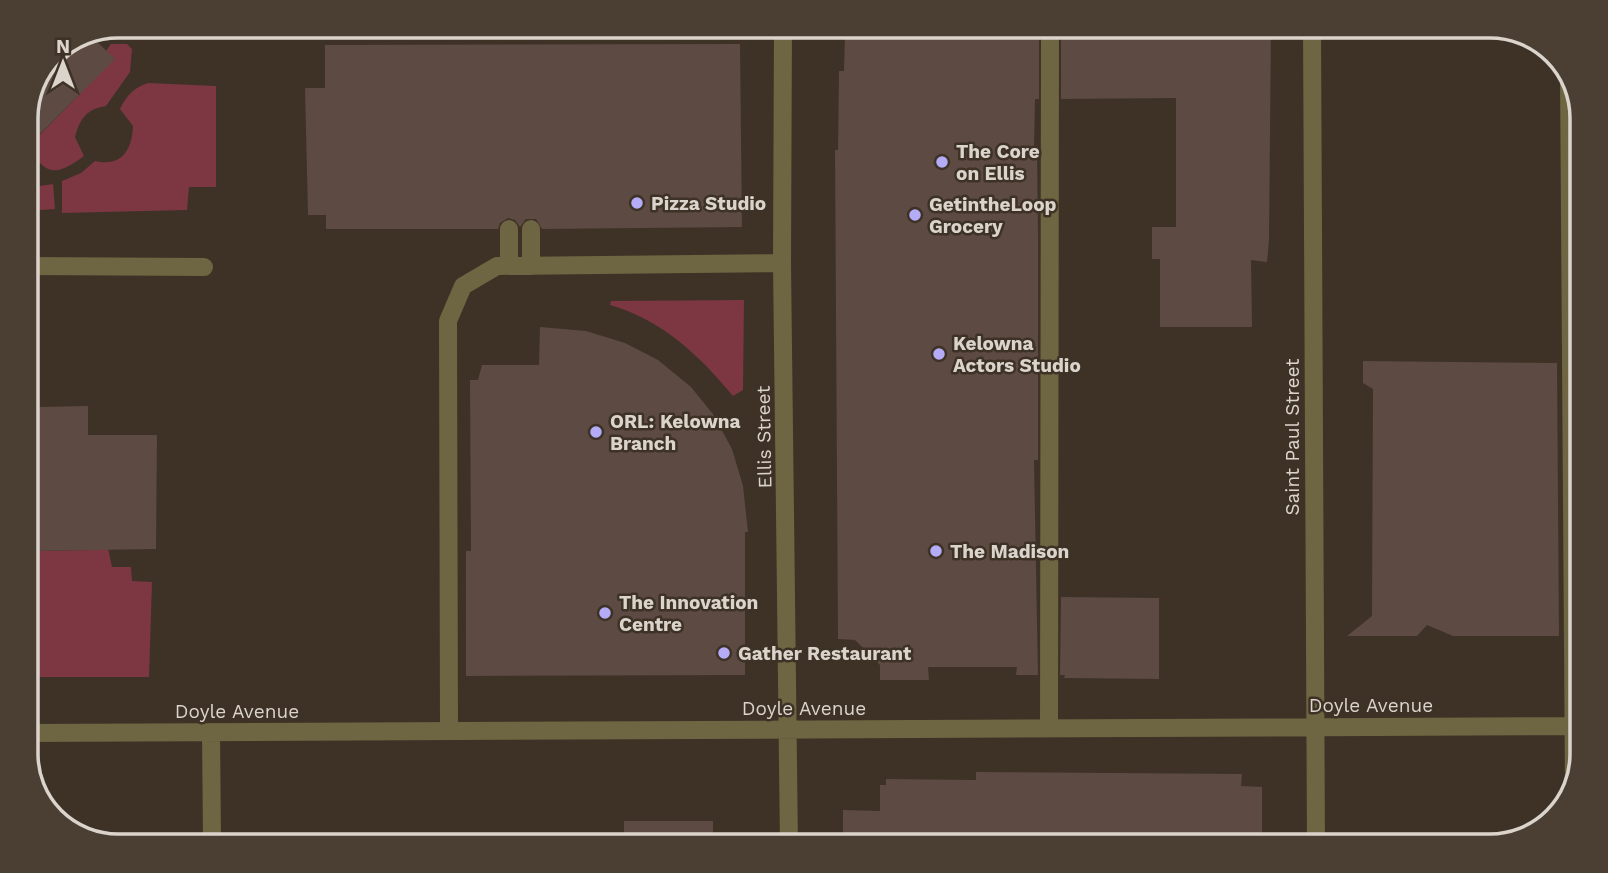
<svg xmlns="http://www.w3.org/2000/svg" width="1608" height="873" font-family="'Work Sans',sans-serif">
	<rect width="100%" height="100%" fill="#3d3225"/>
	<!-- green -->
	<path fill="#7c3742" d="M 176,26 L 216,26 L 216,35 L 176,36 Z
		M 111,44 L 127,44 L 132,49 L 130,72 L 106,106 C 86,109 80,119 75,137 L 84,156 C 58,175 45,178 29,146 L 114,59 L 106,51 Z
		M 148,83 L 216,86 L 216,187 L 189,187 L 187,210 L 62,213 L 62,181 L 81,173 L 95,161 C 122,167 132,150 133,126 L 120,109 C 127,95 133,88 148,83 Z
		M 53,184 L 55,209 L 26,211 L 26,193 L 33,187 Z
		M 744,300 L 743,390 L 733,396 C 699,355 662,320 610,305 L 611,301 Z
		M 26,394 L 37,407 L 38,454 L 26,451 Z
		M 107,543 L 112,567 L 131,567 L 132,581 L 152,582 L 149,677 L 26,677 L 26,572 L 36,566 L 36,547 L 38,551 L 89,550 Z"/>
	<!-- building -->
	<path fill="#5c4a43" d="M 863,26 L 1009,26 L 1009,36 L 1039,37 L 1039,99 L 1035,99 L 1034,148 L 1037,148 L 1038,235 L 1038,460 L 1034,460 L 1038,675 L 1016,675 L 1017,667 L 928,667 L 929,680 L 880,680 L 880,665 L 855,640 L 838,639 L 835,150 L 838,150 L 839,71 L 844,71 L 845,37 L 863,37 Z
		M 1068,26 L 1271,26 L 1269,240 L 1267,262 L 1251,260 L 1252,327 L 1160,327 L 1160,259 L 1152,259 L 1152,227 L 1176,227 L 1176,98 L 1061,99 L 1061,37 L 1068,38 Z
		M 92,37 L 115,59 L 26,148 L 26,112 L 53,53 Z
		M 740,44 L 742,227 L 542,229 L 536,219 L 526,219 L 520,227 L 515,220 L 508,218 L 500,223 L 498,229 L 326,229 L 326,215 L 308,215 L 305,88 L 325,88 L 325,45 Z
		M 540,327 L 586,331 L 625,343 L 658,360 L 691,387 L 713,414 L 732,449 L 743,486 L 748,532 L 745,532 L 745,675 L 466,676 L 466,551 L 471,551 L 470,380 L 478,380 L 482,365 L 539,365 Z
		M 1363,361 L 1557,363 L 1559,636 L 1453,636 L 1427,625 L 1417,636 L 1347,636 L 1372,616 L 1373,389 L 1363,383 Z
		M 88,406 L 88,435 L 157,435 L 156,549 L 26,551 L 26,451 L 38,454 L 37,407 Z
		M 1061,597 L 1159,598 L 1159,679 L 1064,678 L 1065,675 L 1060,675 Z
		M 976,772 L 1242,774 L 1241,786 L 1262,787 L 1262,847 L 843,847 L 843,810 L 880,811 L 880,785 L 886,785 L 886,779 L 976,780 Z
		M 624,821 L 713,821 L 713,847 L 624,847 Z"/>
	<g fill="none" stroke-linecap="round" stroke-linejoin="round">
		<!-- minor -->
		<path stroke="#6e6542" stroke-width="18" d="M 783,26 L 782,263 L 789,847
			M 1312,26 L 1316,847
			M 1569,74 L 1574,790
			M 509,229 L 509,266
			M 531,229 L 531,266
			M 26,266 L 204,267
			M 1049,727 L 1050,26
			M 449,731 L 448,321 L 463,286 L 497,266 L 782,263
			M 211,732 L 212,840
			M 26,733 L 1582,726"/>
	</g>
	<!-- markers -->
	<g fill="#b5acf8" stroke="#3d3225" stroke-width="2.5">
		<circle cx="942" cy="162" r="7"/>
		<circle cx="637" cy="203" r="7"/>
		<circle cx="915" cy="215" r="7"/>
		<circle cx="939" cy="354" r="7"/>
		<circle cx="596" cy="432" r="7"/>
		<circle cx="936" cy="551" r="7"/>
		<circle cx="605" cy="613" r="7"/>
		<circle cx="724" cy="653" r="7"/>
	</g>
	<g text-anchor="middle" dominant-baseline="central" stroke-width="5" stroke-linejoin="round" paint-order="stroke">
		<!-- poi labels -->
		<g font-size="19" font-weight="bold" fill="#dbd4cc" stroke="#3d3225" text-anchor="start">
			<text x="956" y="151">The Core<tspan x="956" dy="22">on Ellis</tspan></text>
			<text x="651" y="203">Pizza Studio</text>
			<text x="929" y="204">GetintheLoop<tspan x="929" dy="22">Grocery</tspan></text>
			<text x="953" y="343">Kelowna<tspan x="953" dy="22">Actors Studio</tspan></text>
			<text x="610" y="421">ORL: Kelowna<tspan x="610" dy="22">Branch</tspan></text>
			<text x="950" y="551">The Madison</text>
			<text x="619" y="602">The Innovation<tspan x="619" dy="22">Centre</tspan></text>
			<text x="738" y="653">Gather Restaurant</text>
		</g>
		<!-- street labels -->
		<g font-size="19" fill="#dbd4cc" stroke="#3d3225">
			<text transform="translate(764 437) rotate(-91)">Ellis Street</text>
			<text transform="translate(1292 437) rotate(-90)">Saint Paul Street</text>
			<text x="1371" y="705">Doyle Avenue</text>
			<text x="804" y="708">Doyle Avenue</text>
			<text x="237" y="711">Doyle Avenue</text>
		</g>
	</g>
	<!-- crop -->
	<path d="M0 0H1608V873H0ZM118 38H1490A80 80 0 0 1 1570 118V754A80 80 0 0 1 1490 834H118A80 80 0 0 1 38 754V118A80 80 0 0 1 118 38Z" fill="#4a3f32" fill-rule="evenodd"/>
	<path fill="none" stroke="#dbd4cc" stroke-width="3.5" d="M118 38H1490A80 80 0 0 1 1570 118V754A80 80 0 0 1 1490 834H118A80 80 0 0 1 38 754V118A80 80 0 0 1 118 38Z"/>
	<!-- north arrow -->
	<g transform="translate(63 63)" stroke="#3d3225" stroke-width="5" paint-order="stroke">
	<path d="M0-5L12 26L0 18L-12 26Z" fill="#dbd4cc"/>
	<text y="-10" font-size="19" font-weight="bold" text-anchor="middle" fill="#dbd4cc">N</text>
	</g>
</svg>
